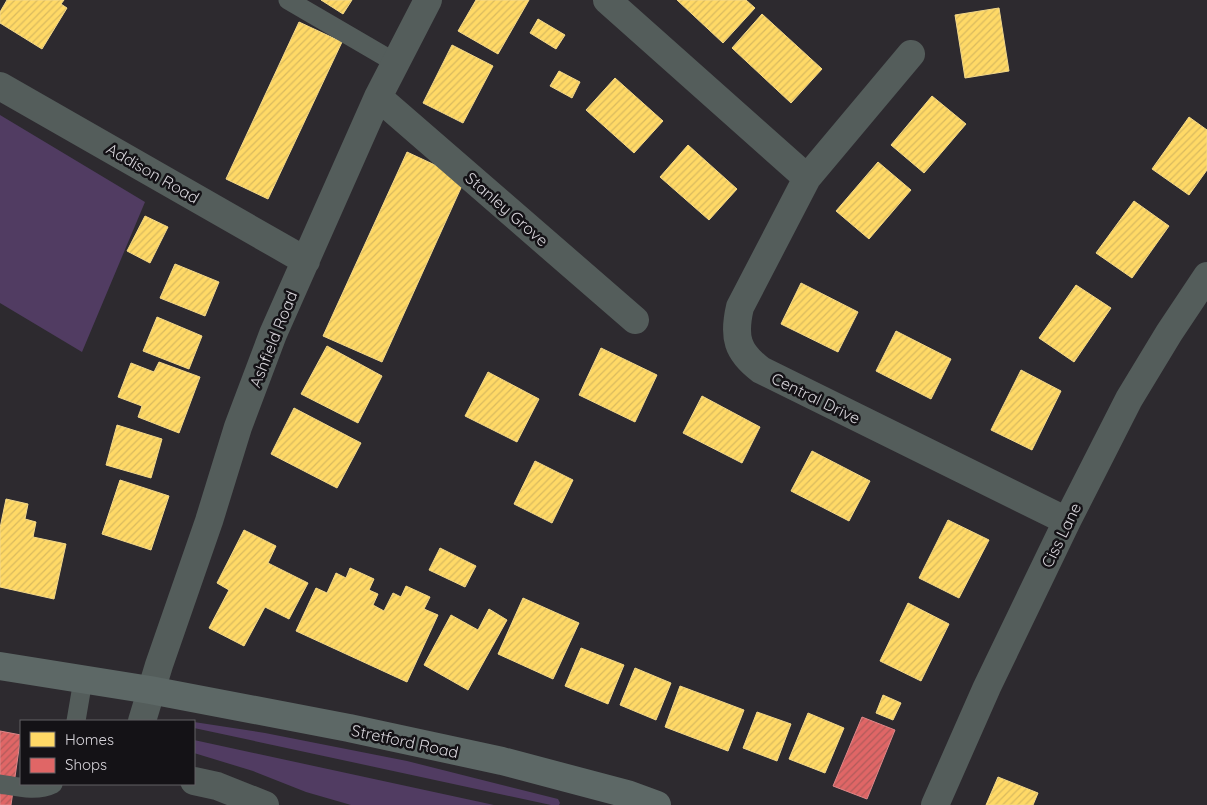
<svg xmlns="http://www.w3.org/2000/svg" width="1207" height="805" font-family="Quicksand,sans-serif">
	<defs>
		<pattern id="homes-hatch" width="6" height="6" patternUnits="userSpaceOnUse" patternTransform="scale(1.25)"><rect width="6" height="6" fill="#ffd966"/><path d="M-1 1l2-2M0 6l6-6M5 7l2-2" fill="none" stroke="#d9ba5f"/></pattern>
		<pattern id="shops-hatch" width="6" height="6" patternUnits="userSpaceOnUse" patternTransform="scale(1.25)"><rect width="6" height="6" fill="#e06666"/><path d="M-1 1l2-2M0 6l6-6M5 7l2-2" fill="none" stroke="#b05b5b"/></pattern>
	</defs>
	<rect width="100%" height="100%" fill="#2d2a2f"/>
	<!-- grass -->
	<path fill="#513c62" d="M 0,115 L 145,202 L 82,352 L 0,303 Z
		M 194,722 L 265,733 L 407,761 L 558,799 L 560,803 L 559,805 L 551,805 L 194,728 Z
		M 194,740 L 494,805 L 351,805 L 306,792 L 253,771 L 194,753 Z"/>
	<!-- homes -->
	<path fill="url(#homes-hatch)" stroke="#f3d889" d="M 7,0 L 64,0 L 61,4 L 67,8 L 42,49 L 0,23 L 0,12 Z
		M 321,0 L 352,0 L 343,14 Z
		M 476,0 L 529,0 L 498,54 L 458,31 Z
		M 677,0 L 746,0 L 755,8 L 723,43 Z
		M 999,8 L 1009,71 L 965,78 L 955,15 Z
		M 762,14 L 822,69 L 791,103 L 732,48 Z
		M 538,19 L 565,35 L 556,49 L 530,33 Z
		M 299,22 L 342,42 L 268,199 L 226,179 Z
		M 452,45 L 493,66 L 463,123 L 423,103 Z
		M 559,71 L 580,82 L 572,98 L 550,86 Z
		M 615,78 L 663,121 L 634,153 L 586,110 Z
		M 932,96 L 966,124 L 924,173 L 891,145 Z
		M 1189,117 L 1207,130 L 1207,170 L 1189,195 L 1152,169 Z
		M 688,145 L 737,189 L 709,220 L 660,177 Z
		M 407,152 L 465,179 L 382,362 L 323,336 Z
		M 878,162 L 911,190 L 869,239 L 836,211 Z
		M 1134,201 L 1169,226 L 1132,278 L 1096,253 Z
		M 145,216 L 168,227 L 150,263 L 127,251 Z
		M 175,264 L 219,282 L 205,316 L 160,298 Z
		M 801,283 L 858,312 L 838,352 L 781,324 Z
		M 1076,285 L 1111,308 L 1074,362 L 1039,338 Z
		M 157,317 L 202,336 L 189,369 L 143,351 Z
		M 896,331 L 951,359 L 931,399 L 876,371 Z
		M 327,346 L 382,376 L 358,423 L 301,394 Z
		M 601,348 L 657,375 L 635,422 L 579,395 Z
		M 159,362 L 200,377 L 179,433 L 138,417 L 142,406 L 118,397 L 131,363 L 154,372 Z
		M 1021,370 L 1061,391 L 1032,450 L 991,430 Z
		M 488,372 L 539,399 L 517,442 L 465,416 Z
		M 702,396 L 760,427 L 742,463 L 683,433 Z
		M 294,408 L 361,443 L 337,488 L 271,454 Z
		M 117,425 L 162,439 L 151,478 L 106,465 Z
		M 812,451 L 870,481 L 849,521 L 791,491 Z
		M 535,461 L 573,480 L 552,523 L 514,504 Z
		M 120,480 L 169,496 L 151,550 L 102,534 Z
		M 6,499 L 28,504 L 25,519 L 36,522 L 33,537 L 66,544 L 54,599 L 0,587 L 0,528 Z
		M 948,520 L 989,540 L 959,598 L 919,578 Z
		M 244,530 L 276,546 L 268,563 L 308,583 L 289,619 L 265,607 L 244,646 L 209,628 L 229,590 L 217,583 Z
		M 440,548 L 476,566 L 465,587 L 429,570 Z
		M 350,568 L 374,579 L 369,590 L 378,594 L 373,605 L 384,611 L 393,593 L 401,597 L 406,586 L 430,597 L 424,609 L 438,615 L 407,682 L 296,631 L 316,588 L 327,593 L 336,573 L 346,578 Z
		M 523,598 L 579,623 L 553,679 L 498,654 Z
		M 908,603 L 949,624 L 921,681 L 880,661 Z
		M 489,609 L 507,620 L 468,690 L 424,665 L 451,615 L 478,630 Z
		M 581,648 L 624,665 L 608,704 L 565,686 Z
		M 635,668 L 671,683 L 656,720 L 620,705 Z
		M 680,686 L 744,710 L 728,751 L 665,727 Z
		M 883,695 L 901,703 L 893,720 L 876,713 Z
		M 757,712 L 791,724 L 777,761 L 743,748 Z
		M 808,713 L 844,728 L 825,773 L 789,759 Z
		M 998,777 L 1038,793 L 1033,805 L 986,805 Z"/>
	<!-- shops -->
	<path fill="url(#shops-hatch)" stroke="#de8789" d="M 862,717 L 895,730 L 867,799 L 833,786 Z
		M 0,731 L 21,735 L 11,805 L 0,805 Z"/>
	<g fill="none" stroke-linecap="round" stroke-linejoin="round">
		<!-- service -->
		<path stroke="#545d5b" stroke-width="19" d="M 288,0 L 396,63
			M 76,721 L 83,680
			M 0,784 C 18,787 37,792 53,784"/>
		<!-- minor -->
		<path stroke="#545d5b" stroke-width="28" d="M 607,0 L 807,178
			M 911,54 L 807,178 L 740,307 C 733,337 737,352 761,370 L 1067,521
			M 0,86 L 306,261
			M 378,97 L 635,320
			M 142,721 L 159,665 L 209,521 L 238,427 L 273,334 L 378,97 L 428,0
			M 194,781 L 217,786 L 265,805
			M 935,805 L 987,687 L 1067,521 L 1129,399 L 1169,333 L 1207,276"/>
		<!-- secondary -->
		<path stroke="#5d6866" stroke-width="28" d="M 0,666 L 150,690 L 349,728 L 502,761 L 627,794 L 657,805"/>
	</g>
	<g text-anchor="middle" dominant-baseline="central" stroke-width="5" stroke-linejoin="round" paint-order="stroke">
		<!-- street labels -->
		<g font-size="16" fill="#d8d5db" stroke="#141216">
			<text transform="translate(153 173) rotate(30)">Addison Road</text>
			<text transform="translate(507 209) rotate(41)">Stanley Grove</text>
			<text transform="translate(273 339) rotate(-68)">Ashfield Road</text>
			<text transform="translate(816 398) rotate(26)">Central Drive</text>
			<text transform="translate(1061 535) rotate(-64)">Ciss Lane</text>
			<text transform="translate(405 741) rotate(12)">Stretford Road</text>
		</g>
	</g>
	<!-- legend -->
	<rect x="20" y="720" width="175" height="65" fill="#141216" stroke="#626065"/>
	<rect x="30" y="732" width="25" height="15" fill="#ffd966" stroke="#626065"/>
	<text x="65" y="745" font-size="15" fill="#d8d5db">Homes</text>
	<rect x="30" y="758" width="25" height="15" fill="#e06666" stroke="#626065"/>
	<text x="65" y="770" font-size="15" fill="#d8d5db">Shops</text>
</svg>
